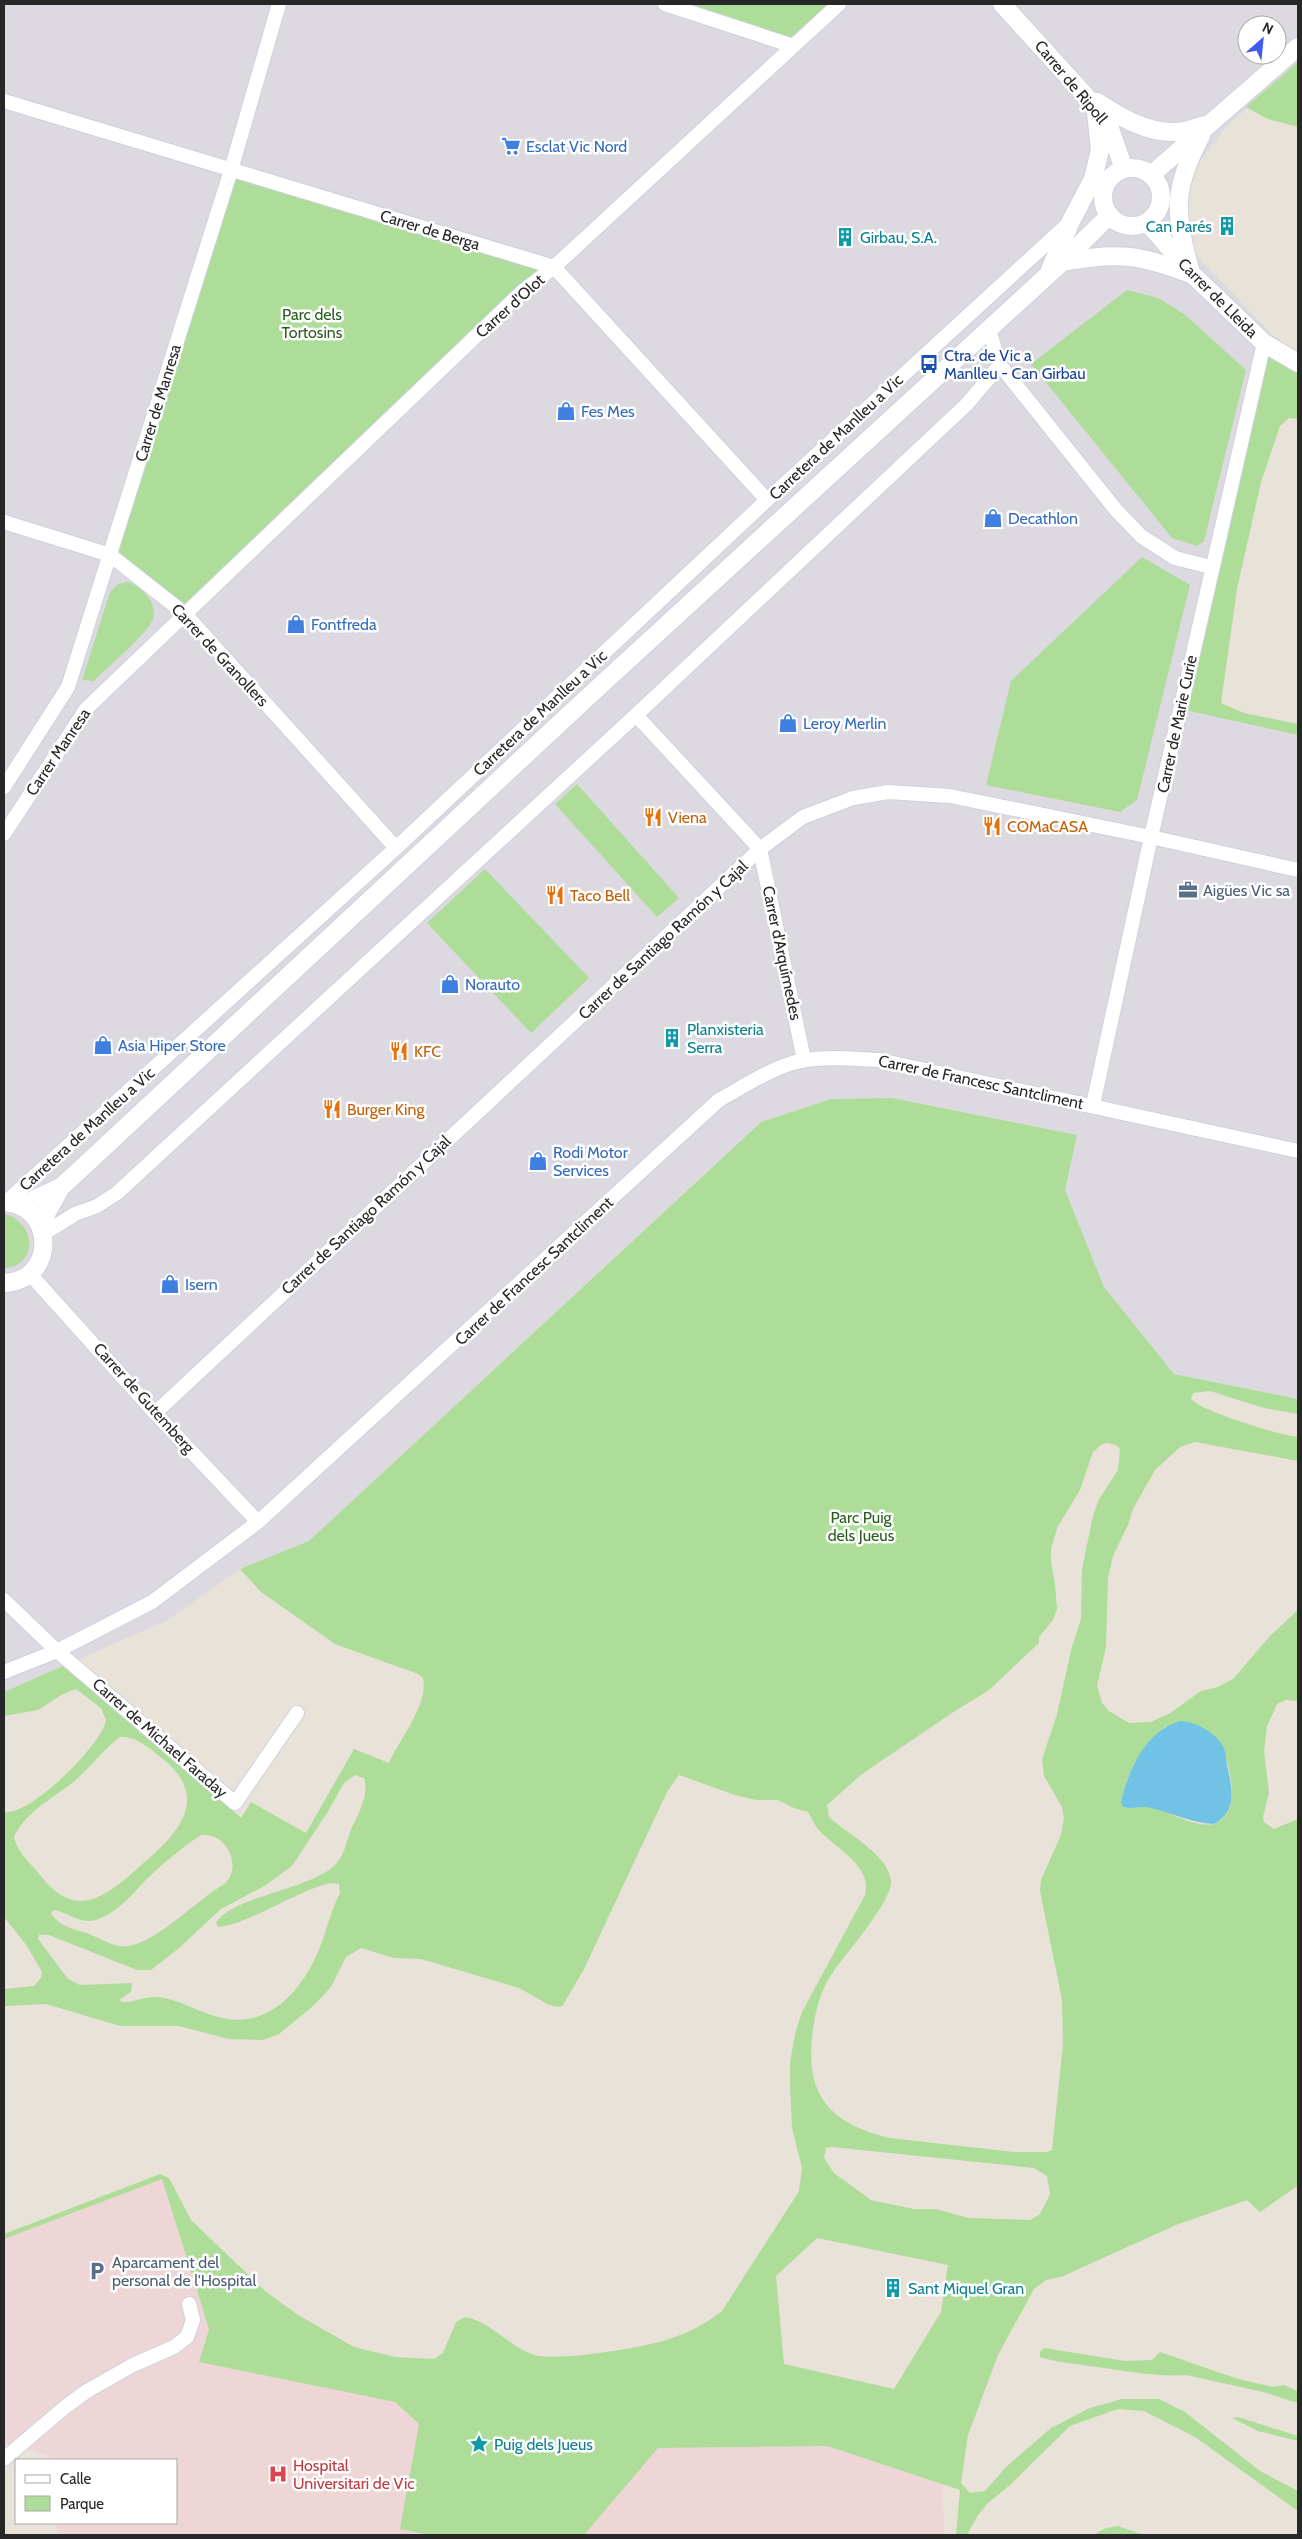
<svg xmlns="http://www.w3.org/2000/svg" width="1302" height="2539" font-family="Cabin,sans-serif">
	<rect width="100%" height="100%" fill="#e9e2d9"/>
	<!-- industrial -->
	<path fill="#dcd9e1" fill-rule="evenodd" d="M 4,4 L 1298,4 L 1298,62 L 1225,128 L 1193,171 L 1184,202 L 1193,252 L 1273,336 L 1186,710 L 1298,735 L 1298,1399 L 1174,1374 L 1104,1287 L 1065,1190 L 1077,1135 L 892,1098 L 831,1099 L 760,1122 L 309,1541 L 240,1569 L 168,1620 L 4,1692 ZM 1247,25 L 1277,25 L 1277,55 L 1247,55 Z"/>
	<!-- medical -->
	<path fill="#efd6d6" d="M 162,2179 L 209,2329 L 199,2362 L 395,2402 L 419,2424 L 400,2529 L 430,2535 L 58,2535 L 57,2523 L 176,2523 L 176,2460 L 53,2460 L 53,2458 L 4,2442 L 4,2239 Z
		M 827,2446 L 943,2484 L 944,2535 L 584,2535 L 658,2448 Z"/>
	<!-- green -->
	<path fill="#addd98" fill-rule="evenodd" d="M 665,4 L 839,4 L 793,46 Z
		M 1298,62 L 1298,127 L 1268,119 L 1246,107 Z
		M 231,170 L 554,267 L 185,614 L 110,555 Z
		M 1127,290 L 1158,298 L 1184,314 L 1246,370 L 1204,541 L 1197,546 L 1172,538 L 1031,364 Z
		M 1273,336 L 1298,353 L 1298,419 L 1289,418 L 1280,426 L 1261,482 L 1237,589 L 1221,703 L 1244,713 L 1298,724 L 1298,735 L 1185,710 Z
		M 1142,557 L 1190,585 L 1137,800 L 1120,812 L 986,785 L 1011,681 Z
		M 128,582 C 145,588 163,609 149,626 C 135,645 111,663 94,681 L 82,680 L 110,592 L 118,584 Z
		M 577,784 L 679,898 L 657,917 L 555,804 Z
		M 485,869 L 589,978 L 531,1033 L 427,923 Z
		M 892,1098 L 1077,1135 L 1065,1190 L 1104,1287 L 1174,1374 L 1298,1399 L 1298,1414 L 1264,1408 L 1210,1391 L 1193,1393 L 1191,1399 C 1203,1412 1279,1435 1298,1437 L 1298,1461 L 1195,1442 L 1180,1447 L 1155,1470 L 1133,1509 L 1128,1525 L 1113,1556 L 1108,1578 L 1106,1647 L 1097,1686 L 1102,1703 L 1109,1711 L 1129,1723 L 1151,1722 L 1170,1713 L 1201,1691 L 1218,1687 L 1233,1679 L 1270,1636 L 1298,1610 L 1298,1701 L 1286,1700 L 1277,1704 L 1267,1726 L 1264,1751 L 1269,1793 L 1263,1817 L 1264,1822 L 1274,1829 L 1298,1819 L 1298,2188 L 1296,2187 L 1260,2212 L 1247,2200 L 1176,2225 L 1061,2277 L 1046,2280 L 1034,2289 L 998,2355 L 968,2435 L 961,2483 L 970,2493 L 985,2491 L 1006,2467 L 1051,2428 L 1090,2408 L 1122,2399 L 1159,2399 L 1185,2412 L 1260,2471 L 1298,2491 L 1298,2511 L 1195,2437 L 1144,2411 L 1118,2409 L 1070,2426 L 1010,2485 L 988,2503 L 978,2515 L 967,2535 L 956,2535 L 960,2490 L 827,2446 L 658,2448 L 584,2535 L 430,2535 L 400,2529 L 419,2424 L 395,2402 L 199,2362 L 209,2329 L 162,2179 L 4,2239 L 4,2234 L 160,2174 L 169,2178 L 191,2220 L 265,2291 L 298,2315 L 354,2347 L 395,2357 L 434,2359 L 443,2353 L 456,2322 L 465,2317 C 492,2322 508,2346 534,2355 C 555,2362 650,2347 672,2338 C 690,2332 707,2323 722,2311 L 799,2191 L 802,2168 L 792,2128 L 790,2085 L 790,2063 L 795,2034 L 802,2012 L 865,1895 C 873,1865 834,1848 818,1829 C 814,1824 811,1817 808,1812 L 794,1808 L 778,1800 L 756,1800 L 735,1795 L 679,1775 L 667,1792 L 584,1969 L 563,2005 L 560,2007 L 549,2005 L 519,1988 L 421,1959 L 394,1958 L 361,1948 L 346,1957 L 331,1987 L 313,2006 L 279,2034 L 263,2040 L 229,2039 L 179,2026 L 120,2026 L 46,2004 L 4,2006 L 4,1989 L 34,1986 L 41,1978 L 42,1972 L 27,1946 L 4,1917 L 4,1812 C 29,1817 102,1745 106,1720 L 101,1708 L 76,1689 L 63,1694 L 38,1710 L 4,1716 L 4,1692 L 65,1665 L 241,1818 L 251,1802 L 306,1833 L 354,1749 L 389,1763 C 399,1740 429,1704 423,1678 L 418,1674 L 335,1644 L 261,1592 L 240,1569 L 309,1541 L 761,1122 L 831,1099 ZM 1106,1443 L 1116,1445 L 1120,1449 L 1118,1470 L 1099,1499 L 1093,1516 L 1082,1569 L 1081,1619 L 1072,1647 L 1057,1714 L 1042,1759 L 1044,1776 L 1062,1807 L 1064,1818 L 1061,1835 L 1041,1880 L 1040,1891 L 1062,2000 L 1063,2044 L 1052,2150 L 1047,2152 L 1014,2152 L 890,2138 C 827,2123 804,2093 813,2029 C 816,2009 821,1989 833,1972 C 845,1955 893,1900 891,1881 C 888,1854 847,1834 829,1817 L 827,1805 L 862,1774 L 955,1711 L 989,1690 L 1039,1643 L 1039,1637 L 1053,1620 L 1057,1609 L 1055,1584 L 1051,1561 L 1051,1549 L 1057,1528 L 1080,1490 L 1093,1452 L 1101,1445 ZM 1165,1727 C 1176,1728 1203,1728 1211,1733 C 1229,1747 1246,1817 1213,1824 C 1195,1828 1168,1811 1150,1807 C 1141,1805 1133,1810 1123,1807 C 1120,1779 1144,1744 1165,1727 ZM 120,1737 C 135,1735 153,1751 163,1759 C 212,1799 177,1835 140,1866 C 126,1879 103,1900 82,1901 C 59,1901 48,1884 34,1868 C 25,1858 17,1850 14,1837 C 28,1808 56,1798 79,1777 C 92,1765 105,1748 120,1737 ZM 355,1775 L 364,1778 C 369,1793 360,1811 353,1825 C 346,1840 346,1855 333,1867 C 306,1890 231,1897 216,1923 L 218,1927 C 249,1926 319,1876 339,1884 L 340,1893 C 331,1910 327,1929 320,1947 C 304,1988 270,2029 222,2018 C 200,2013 179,1999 157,1997 C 144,1996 135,2002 123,2002 L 119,2000 L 131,1992 L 132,1983 L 80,1985 L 68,1979 L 38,1939 L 39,1935 L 49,1935 L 137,1970 L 151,1970 L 178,1949 L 221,1909 L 266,1885 L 292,1866 L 327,1813 L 344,1783 ZM 201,1835 C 227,1832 244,1868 223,1885 C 197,1899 148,1952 119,1946 C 108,1944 97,1937 87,1933 C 75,1930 57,1925 51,1913 L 54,1910 C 65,1912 76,1920 87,1921 C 113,1921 135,1890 152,1874 C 167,1860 184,1846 201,1835 ZM 832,2147 L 1034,2168 L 1047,2176 L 1050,2194 L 1045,2205 L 1039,2215 L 1030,2220 L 968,2218 L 936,2209 L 914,2209 L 871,2200 L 834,2173 L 824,2158 L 826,2148 ZM 817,2238 L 948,2265 L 941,2312 L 894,2389 L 784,2364 L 776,2276 Z
		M 5,1214 C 37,1223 38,1266 4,1268 Z
		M 1044,2348 L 1125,2361 L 1152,2360 L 1160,2352 L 1238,2379 L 1273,2387 L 1284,2385 L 1297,2391 L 1298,2389 L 1298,2403 L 1263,2392 L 1186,2375 C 1157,2377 1126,2371 1097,2367 C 1078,2364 1059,2363 1040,2357 L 1040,2352 Z
		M 1238,2417 L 1298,2436 L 1298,2441 L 1258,2431 L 1232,2418 Z
		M 1118,2526 L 1144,2535 L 1093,2535 L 1106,2528 Z"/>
	<!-- water -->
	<path fill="#71c3e5" d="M 1181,1721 C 1195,1722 1213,1731 1221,1743 C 1226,1750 1226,1758 1227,1765 C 1232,1787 1238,1812 1214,1824 C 1191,1823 1172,1813 1151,1808 C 1142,1805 1133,1810 1123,1807 L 1121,1802 C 1128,1770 1147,1729 1181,1721 Z"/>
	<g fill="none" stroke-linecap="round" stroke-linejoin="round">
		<!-- minor casing -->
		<g stroke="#ced1df" stroke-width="16">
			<path id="minor" d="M 665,4 L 793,46
				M 4,101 L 554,267 L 767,500
				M 989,330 L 1000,365 L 1116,510 L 1141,536 L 1175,558 L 1211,567
				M 4,522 L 110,555 L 185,614 L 396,848
				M 636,715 L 760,849 L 804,1060
				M 4,787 L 68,687 L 231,170 L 279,4
				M 4,834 L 86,709 L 522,292 L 554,267 L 839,4
				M 1093,1105 L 1151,837 L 1264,343
				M 6,1202 L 396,848 L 767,500 L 1069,223
				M 43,1234 L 75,1214 L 97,1206 L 117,1193 L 636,715 L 967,404 L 1000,365
				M 30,1274 L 155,1413 L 258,1522
				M 155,1413 L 760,849 L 803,817 L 853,798 L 888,792 L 950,796 L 1151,837 L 1298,870
				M 4,1600 L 57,1651 L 235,1803 L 297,1713
				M 4,1672 L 57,1651 L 152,1602 L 258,1522 L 719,1100 C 745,1086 777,1064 806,1060 C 830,1056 855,1059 879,1060 L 1298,1151
				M 4,2459 L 65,2407 L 87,2391 L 133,2365 L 174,2347 L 187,2337 L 193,2320 L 189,2304"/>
		</g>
		<!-- tertiary casing -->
		<g stroke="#ced1df" stroke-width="20">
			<path id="tertiary" d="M 1002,4 L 1084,94 L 1108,123 L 1124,169
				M 1097,102 C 1121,117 1146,133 1175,132 C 1185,132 1196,127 1205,125
				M1103 197a29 29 0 1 1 58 0a29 29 0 1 1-58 0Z
				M 1151,175 L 1298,47
				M 1147,222 L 1192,274 L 1264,343 L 1298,363
				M 1062,262 C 1117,252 1138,254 1191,274
				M 1190,269 C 1174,214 1173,187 1201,136
				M 1050,270 L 1071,221 L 1093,179 L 1100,150 L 1096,112
				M 4,1202 C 56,1205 57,1281 4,1283
				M 20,1206 L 61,1187 L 71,1178 L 590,695 L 1062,262 L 1110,215
				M 42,1229 L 47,1212 L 61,1187"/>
		</g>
		<!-- minor -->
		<use href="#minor" stroke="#fff" stroke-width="14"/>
		<!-- tertiary -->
		<use href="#tertiary" stroke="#fff" stroke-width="18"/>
	</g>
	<!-- icons -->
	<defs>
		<g id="supermarket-bare" transform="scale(1.5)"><path d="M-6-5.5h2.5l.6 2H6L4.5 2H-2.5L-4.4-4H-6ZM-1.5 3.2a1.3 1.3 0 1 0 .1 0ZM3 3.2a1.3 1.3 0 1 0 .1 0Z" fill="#3f7fe0" stroke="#fff" stroke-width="2.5" paint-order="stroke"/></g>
		<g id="building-bare" transform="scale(1.5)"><path d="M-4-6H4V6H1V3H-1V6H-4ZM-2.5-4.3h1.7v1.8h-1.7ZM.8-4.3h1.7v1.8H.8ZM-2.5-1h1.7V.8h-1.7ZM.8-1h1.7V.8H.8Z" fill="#0f9aa8" stroke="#fff" stroke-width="2.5" paint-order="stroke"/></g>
		<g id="bus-bare" transform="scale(1.5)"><path d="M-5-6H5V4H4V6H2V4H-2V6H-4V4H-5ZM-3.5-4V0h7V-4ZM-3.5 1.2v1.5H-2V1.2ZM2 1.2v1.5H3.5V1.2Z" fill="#1a4fb4" stroke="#fff" stroke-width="2.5" paint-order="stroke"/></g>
		<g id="shop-bare" transform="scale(1.5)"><path d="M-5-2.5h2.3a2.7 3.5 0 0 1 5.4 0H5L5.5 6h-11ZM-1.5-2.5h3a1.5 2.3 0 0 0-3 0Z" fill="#3f7fe0" stroke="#fff" stroke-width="2.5" paint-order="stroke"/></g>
		<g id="restaurant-bare" transform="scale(1.5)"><path d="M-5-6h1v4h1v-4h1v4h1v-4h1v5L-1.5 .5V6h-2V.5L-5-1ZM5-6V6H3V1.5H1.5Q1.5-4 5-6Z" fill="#e8710a" stroke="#fff" stroke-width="2.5" paint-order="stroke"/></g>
		<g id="office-bare" transform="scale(1.5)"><path d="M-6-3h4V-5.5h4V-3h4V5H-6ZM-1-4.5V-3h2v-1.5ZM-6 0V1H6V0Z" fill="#5c6f8a" stroke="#fff" stroke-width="2.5" paint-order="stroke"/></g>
		<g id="parking-bare" transform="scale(1.5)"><path d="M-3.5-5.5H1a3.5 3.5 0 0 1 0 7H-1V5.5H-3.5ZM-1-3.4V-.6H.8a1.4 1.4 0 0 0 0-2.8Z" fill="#5c6f8a" stroke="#fff" stroke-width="2.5" paint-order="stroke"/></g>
		<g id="sight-bare" transform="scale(1.5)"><path d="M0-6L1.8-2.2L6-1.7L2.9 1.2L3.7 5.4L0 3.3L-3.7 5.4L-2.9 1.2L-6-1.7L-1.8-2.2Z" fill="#0f9aa8" stroke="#fff" stroke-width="2.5" paint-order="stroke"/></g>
		<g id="hospital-bare" transform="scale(1.5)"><path d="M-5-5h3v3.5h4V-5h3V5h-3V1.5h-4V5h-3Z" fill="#e0444e" stroke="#fff" stroke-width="2.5" paint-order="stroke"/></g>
	</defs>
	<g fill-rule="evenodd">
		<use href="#supermarket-bare" x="511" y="146"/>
		<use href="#building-bare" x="1227" y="226"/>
		<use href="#building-bare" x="845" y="237"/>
		<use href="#bus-bare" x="929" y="364"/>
		<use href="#shop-bare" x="566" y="411"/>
		<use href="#shop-bare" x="993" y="518"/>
		<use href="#shop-bare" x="296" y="624"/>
		<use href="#shop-bare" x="788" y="723"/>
		<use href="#restaurant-bare" x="653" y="817"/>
		<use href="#restaurant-bare" x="992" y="826"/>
		<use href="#office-bare" x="1188" y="890"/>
		<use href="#restaurant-bare" x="555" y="895"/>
		<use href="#shop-bare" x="450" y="984"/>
		<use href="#building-bare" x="672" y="1038"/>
		<use href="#shop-bare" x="103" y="1045"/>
		<use href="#restaurant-bare" x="399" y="1051"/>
		<use href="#restaurant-bare" x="332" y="1109"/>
		<use href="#shop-bare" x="538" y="1161"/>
		<use href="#shop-bare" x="170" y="1284"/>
		<use href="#parking-bare" x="97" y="2271"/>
		<use href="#building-bare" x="893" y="2288"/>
		<use href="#sight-bare" x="479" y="2444"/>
		<use href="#hospital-bare" x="278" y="2474"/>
	</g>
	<g text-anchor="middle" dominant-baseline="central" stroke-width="5" stroke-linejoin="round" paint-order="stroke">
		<!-- street labels -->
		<g font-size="16" fill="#272727" stroke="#fff">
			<text transform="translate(1071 82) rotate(50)">Carrer de Ripoll</text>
			<text transform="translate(430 230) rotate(17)">Carrer de Berga</text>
			<text transform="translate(1218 298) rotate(45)">Carrer de Lleida</text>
			<text transform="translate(510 306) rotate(-42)">Carrer d'Olot</text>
			<text transform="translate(158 403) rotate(-73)">Carrer de Manresa</text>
			<text transform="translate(836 437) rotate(-43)">Carretera de Manlleu a Vic</text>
			<text transform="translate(220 655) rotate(47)">Carrer de Granollers</text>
			<text transform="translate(540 713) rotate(-43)">Carretera de Manlleu a Vic</text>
			<text transform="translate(1177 724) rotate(-78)">Carrer de Marie Curie</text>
			<text transform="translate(58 752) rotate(-56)">Carrer Manresa</text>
			<text transform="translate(663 940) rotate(-43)">Carrer de Santiago Ramón y Cajal</text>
			<text transform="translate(782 953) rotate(78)">Carrer d'Arquímedes</text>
			<text transform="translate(981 1082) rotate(12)">Carrer de Francesc Santcliment</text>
			<text transform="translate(87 1129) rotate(-42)">Carretera de Manlleu a Vic</text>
			<text transform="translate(366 1215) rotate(-43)">Carrer de Santiago Ramón y Cajal</text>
			<text transform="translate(534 1271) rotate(-43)">Carrer de Francesc Santcliment</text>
			<text transform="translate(144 1398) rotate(48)">Carrer de Gutemberg</text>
			<text transform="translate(160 1738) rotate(41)">Carrer de Michael Faraday</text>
		</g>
		<!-- shop labels -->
		<g font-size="16" fill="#366cbe" stroke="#fff" text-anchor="start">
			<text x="526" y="146">Esclat Vic Nord</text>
			<text x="581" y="411">Fes Mes</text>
			<text x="1008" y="518">Decathlon</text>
			<text x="311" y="624">Fontfreda</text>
			<text x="803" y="723">Leroy Merlin</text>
			<text x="465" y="984">Norauto</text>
			<text x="118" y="1045">Asia Hiper Store</text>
			<text x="553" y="1152">Rodi Motor<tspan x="553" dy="18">Services</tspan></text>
			<text x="185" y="1284">Isern</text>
		</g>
		<!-- culture labels -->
		<g font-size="16" fill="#0d838f" stroke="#fff" text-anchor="start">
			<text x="1212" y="226" text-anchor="end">Can Parés</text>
			<text x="860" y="237">Girbau, S.A.</text>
			<text x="687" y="1029">Planxisteria<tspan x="687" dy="18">Serra</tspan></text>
			<text x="908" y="2288">Sant Miquel Gran</text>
			<text x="494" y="2444">Puig dels Jueus</text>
		</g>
		<!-- park labels -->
		<g font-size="16" fill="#285d1d" stroke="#fff">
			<text x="312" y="314">Parc dels<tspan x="312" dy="18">Tortosins</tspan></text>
			<text x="861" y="1517">Parc Puig<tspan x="861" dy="18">dels Jueus</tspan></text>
		</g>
		<!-- transit labels -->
		<g font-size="16" fill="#164399" stroke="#fff" text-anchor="start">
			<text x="944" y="355">Ctra. de Vic a<tspan x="944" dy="18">Manlleu - Can Girbau</tspan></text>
		</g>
		<!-- food labels -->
		<g font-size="16" fill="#c56008" stroke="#fff" text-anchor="start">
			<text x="668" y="817">Viena</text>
			<text x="1007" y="826">COMaCASA</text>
			<text x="570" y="895">Taco Bell</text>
			<text x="414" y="1051">KFC</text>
			<text x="347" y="1109">Burger King</text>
		</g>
		<!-- service labels -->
		<g font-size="16" fill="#4e5e75" stroke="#fff" text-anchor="start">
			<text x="1203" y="890">Aigües Vic sa</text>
			<text x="112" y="2262">Aparcament del<tspan x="112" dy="18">personal de l'Hospital</tspan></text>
		</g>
		<!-- health labels -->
		<g font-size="16" fill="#be3a42" stroke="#fff" text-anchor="start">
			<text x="293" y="2465">Hospital<tspan x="293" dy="18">Universitari de Vic</tspan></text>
		</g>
	</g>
	<!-- border -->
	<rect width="1302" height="2539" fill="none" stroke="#272727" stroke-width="10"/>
	<!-- legend -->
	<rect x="15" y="2459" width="162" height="65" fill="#ffffff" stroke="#a9a9a9"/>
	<rect x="25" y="2475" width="25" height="8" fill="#ffffff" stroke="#a9a9a9"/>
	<text x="60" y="2484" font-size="15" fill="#272727">Calle</text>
	<rect x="25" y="2496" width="25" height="15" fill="#addd98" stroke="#a9a9a9"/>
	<text x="60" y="2509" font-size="15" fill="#272727">Parque</text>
	<!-- north arrow -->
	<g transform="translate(1262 40) rotate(27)"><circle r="24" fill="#ffffff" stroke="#a9a9a9"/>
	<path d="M0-4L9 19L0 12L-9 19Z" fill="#415bed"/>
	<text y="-8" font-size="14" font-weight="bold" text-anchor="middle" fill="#272727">N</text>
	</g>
</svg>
